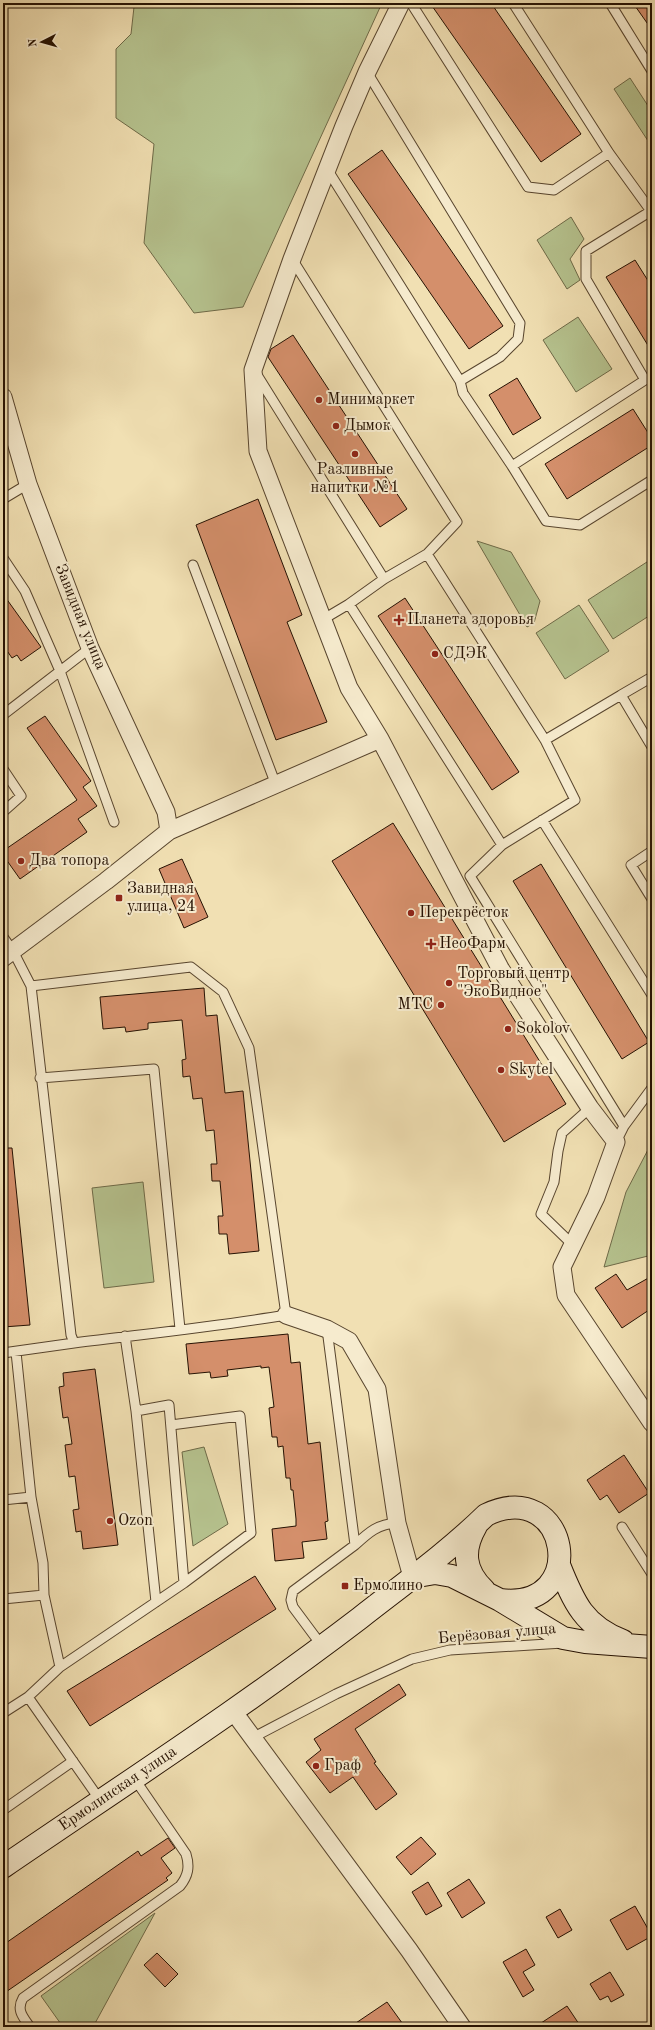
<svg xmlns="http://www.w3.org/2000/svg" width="655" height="2030" font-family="'Old Standard TT',serif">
	<rect width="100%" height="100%" fill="#f1e0b3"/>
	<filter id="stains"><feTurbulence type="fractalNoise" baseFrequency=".005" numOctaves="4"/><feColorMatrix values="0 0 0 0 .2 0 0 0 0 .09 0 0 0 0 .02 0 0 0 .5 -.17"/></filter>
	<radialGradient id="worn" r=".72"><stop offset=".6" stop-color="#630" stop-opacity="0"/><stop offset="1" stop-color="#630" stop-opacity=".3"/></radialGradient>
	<!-- green -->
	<path fill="#b6c38f" stroke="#6e6a48" d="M 141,3 L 382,3 L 243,307 L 194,313 L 144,243 L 154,144 L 116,118 L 116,49 L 131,34 L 134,7 Z
		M 630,78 L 652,112 L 652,147 L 614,89 Z
		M 571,217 L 584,239 L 570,259 L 580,280 L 567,289 L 537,240 Z
		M 578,317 L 612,369 L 576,392 L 543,340 Z
		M 477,541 L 511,552 L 540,601 L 534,623 L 527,627 Z
		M 650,560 L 652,563 L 652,614 L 613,639 L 588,600 Z
		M 579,605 L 609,651 L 565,679 L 536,633 Z
		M 652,1142 L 652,1255 L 604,1267 L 626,1192 Z
		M 143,1182 L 154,1282 L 104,1288 L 92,1188 Z
		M 204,1447 L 228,1524 L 193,1546 L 182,1452 Z
		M 155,1913 L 93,2027 L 63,2027 L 41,1996 Z"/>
	<!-- building -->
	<path fill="#d48f6b" stroke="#251102" d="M 430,3 L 491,3 L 581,134 L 541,162 Z
		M 633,3 L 652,3 L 652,30 Z
		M 382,150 L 503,326 L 469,349 L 348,174 Z
		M 635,260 L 652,287 L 652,352 L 606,277 Z
		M 293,335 L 407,509 L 380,527 L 268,357 L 271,349 Z
		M 517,378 L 541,418 L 513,435 L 489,395 Z
		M 633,409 L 652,439 L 652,445 L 567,499 L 545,464 Z
		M 258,499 L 302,615 L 287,622 L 327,722 L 276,740 L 196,525 Z
		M 3,594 L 41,647 L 21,661 L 17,655 L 12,658 L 3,645 Z
		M 405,598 L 519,772 L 492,790 L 378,616 Z
		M 45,716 L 91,781 L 83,787 L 97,806 L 78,819 L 87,832 L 20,879 L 3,855 L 3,851 L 77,800 L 27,728 Z
		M 393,823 L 566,1104 L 504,1142 L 332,861 Z
		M 182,859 L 208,917 L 184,928 L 159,869 Z
		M 541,864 L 649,1042 L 622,1059 L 513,881 Z
		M 204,988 L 206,1016 L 217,1015 L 225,1093 L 243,1091 L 259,1251 L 229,1254 L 227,1234 L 219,1234 L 218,1216 L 223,1216 L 220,1181 L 212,1181 L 211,1164 L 217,1164 L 214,1130 L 206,1131 L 202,1098 L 193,1099 L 190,1076 L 183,1077 L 182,1060 L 186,1059 L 182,1020 L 148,1023 L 148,1029 L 126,1032 L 125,1027 L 103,1029 L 100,997 Z
		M 3,1148 L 12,1148 L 30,1325 L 3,1327 Z
		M 616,1274 L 627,1290 L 652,1276 L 652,1308 L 622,1328 L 595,1288 Z
		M 288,1334 L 291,1363 L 300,1362 L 308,1444 L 320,1442 L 328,1521 L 325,1522 L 327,1539 L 302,1542 L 304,1558 L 275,1561 L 272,1529 L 296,1526 L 296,1519 L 293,1490 L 291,1490 L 290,1478 L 286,1478 L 283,1446 L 278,1447 L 277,1437 L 272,1437 L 269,1408 L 274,1407 L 269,1367 L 261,1368 L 261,1366 L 227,1370 L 228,1376 L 211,1378 L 210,1372 L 189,1374 L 186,1344 Z
		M 95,1369 L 118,1545 L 83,1549 L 81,1531 L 76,1532 L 73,1510 L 79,1509 L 75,1476 L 69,1477 L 65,1445 L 72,1444 L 68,1417 L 63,1418 L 59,1387 L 64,1386 L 63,1373 Z
		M 624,1455 L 649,1493 L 619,1513 L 607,1495 L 600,1500 L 587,1480 Z
		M 255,1576 L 276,1609 L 90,1726 L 67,1691 Z
		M 399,1684 L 406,1695 L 355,1729 L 376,1762 L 374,1763 L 397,1794 L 376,1810 L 353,1777 L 330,1793 L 306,1762 L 321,1750 L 314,1739 Z
		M 421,1837 L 436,1854 L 411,1875 L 396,1857 Z
		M 168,1838 L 175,1848 L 161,1858 L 172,1873 L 166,1878 L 168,1880 L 3,1994 L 3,1945 L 138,1851 L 141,1856 Z
		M 469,1879 L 485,1903 L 462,1918 L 447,1893 Z
		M 428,1882 L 442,1906 L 426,1915 L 412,1892 Z
		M 635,1906 L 652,1936 L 627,1950 L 610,1920 Z
		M 560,1909 L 572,1930 L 558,1938 L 546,1917 Z
		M 526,1949 L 535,1965 L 523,1972 L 534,1990 L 523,1997 L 503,1962 Z
		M 157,1953 L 178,1974 L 165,1987 L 144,1965 Z
		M 610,1972 L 624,1995 L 611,2002 L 608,1996 L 600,2000 L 590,1984 Z
		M 387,2002 L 405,2027 L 350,2027 Z
		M 567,2006 L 581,2027 L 535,2027 Z"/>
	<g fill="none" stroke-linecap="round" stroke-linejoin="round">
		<!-- lane casing -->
		<g stroke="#58452e" stroke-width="11">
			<path id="lane" d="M 411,3 L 528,187 L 554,190 L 609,153
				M 610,3 L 652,71
				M 367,72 L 520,323 L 518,339 L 500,357 L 460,381
				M 327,169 L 460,381 L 463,393 L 512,466 L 546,521 L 580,525 L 652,480
				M 292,259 L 457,522 L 427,554 L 384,579 L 349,604 L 502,845
				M 257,375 L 384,579
				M 512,466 L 645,380 L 586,279 L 586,251 L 651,211 L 609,153 L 513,3
				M 3,499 L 28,484
				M 427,554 L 545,740
				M 3,558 L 25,591 L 60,671 L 114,822
				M 193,565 L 276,785
				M 322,620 L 349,604
				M 621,695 L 652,677
				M 3,715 L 90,648
				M 3,769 L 21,796 L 3,812
				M 542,820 L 652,995
				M 652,851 L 631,865 L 652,899
				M 3,937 L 13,951 L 31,986
				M 191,967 L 223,992 L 249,1048 L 286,1315 C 215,1327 145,1334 74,1343 L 71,1335 L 31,986 Z
				M 40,1078 L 154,1069 L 180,1329
				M 624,1126 L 470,876 L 502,845 L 575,800 L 545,740 L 621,695 L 652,747
				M 616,1142 L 624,1126 L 652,1088
				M 573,1245 L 541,1214 L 554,1182 L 558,1151 L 562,1133 L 590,1108
				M 327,1329 L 355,1545 C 369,1532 378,1524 397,1523
				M 125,1336 L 136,1411 L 169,1405 L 184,1583
				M 16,1352 L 31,1497 L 43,1563 L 44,1595 L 60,1667 L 184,1583 L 251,1533 L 240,1416 L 171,1425
				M 3,1353 L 74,1343
				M 136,1411 L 156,1602
				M 3,1500 L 31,1497
				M 622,1527 L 652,1574
				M 3,1599 L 44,1595
				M 322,1646 L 293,1607 L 291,1600 L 293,1591 L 355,1545
				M 60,1667 L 28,1697 L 100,1800
				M 3,1713 L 28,1697
				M 254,1737 L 336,1694 L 412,1659 L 450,1650 L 563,1643
				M 3,1810 L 73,1761
				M 30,2027 C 23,2017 16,2010 23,1998 L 180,1886 C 188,1876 190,1867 186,1854 L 134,1778"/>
		</g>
		<!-- street casing -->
		<g stroke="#58452e" stroke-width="19">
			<path id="street" d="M 401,3 L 367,72 L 344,126 L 292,259 L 253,370 L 258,451 L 349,688 L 380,739 L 500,968 L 590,1108 L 616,1142 L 596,1197 L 562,1267 L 566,1295 L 652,1423
				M 3,397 L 28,484 L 90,648 L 166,812 L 169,831
				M 3,958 L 106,881 L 169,831 L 380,739
				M 286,1315 L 327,1329 L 349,1341 L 377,1389 L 397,1523 L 412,1577
				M 233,1711 L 409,1950 L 462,2027"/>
		</g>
		<!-- secondary casing -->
		<g stroke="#251102" stroke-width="24">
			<path id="secondary" d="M 476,1526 C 462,1550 464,1571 484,1590
				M 559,1565 C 574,1603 584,1626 623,1641
				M 412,1577 L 435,1573 L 452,1576 L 500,1600 L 563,1638 L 585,1642 L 652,1647
				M 3,1867 C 123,1785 245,1706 360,1618 C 402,1585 447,1553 486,1515 C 569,1475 592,1611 500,1600"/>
		</g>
		<!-- lane -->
		<use href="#lane" stroke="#f6ebce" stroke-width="9"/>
		<!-- street -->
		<use href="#street" stroke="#f6ebce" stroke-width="17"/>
		<!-- secondary -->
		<use href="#secondary" stroke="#f6ebce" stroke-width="22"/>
	</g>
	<!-- markers -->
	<g fill="#8f2418" stroke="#f6ebce" stroke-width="1.5">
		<circle cx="319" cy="400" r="4"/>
		<circle cx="336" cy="426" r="4"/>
		<circle cx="355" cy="454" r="4"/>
		<path d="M397 614h4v4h4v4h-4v4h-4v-4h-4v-4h4z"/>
		<circle cx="435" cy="654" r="4"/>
		<circle cx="21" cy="861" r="4"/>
		<rect x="115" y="894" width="8" height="8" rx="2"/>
		<circle cx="411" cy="913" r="4"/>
		<path d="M429 938h4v4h4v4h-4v4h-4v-4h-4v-4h4z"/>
		<circle cx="449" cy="983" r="4"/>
		<circle cx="441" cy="1005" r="4"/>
		<circle cx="508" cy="1029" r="4"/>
		<circle cx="501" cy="1070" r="4"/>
		<circle cx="110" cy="1521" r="4"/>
		<rect x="341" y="1582" width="8" height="8" rx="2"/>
		<circle cx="316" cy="1766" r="4"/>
	</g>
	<g text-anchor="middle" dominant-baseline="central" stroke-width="4" stroke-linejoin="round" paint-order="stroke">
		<!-- poi labels -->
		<g font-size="16" fill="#251102" stroke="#f6ebce" text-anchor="start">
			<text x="327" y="400">Минимаркет</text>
			<text x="344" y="426">Дымок</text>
			<text x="355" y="470" text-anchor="middle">Разливные<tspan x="355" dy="18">напитки №1</tspan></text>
			<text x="407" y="620">Планета здоровья</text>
			<text x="443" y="654">СДЭК</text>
			<text x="29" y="861">Два топора</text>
			<text x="127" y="889">Завидная<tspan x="127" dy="18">улица, 24</tspan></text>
			<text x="419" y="913">Перекрёсток</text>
			<text x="439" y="944">НеоФарм</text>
			<text x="457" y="974">Торговый центр<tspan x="457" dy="18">"ЭкоВидное"</tspan></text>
			<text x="433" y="1005" text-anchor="end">МТС</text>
			<text x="516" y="1029">Sokolov</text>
			<text x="509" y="1070">Skytel</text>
			<text x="118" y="1521">Ozon</text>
			<text x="353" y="1586">Ермолино</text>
			<text x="324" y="1766">Граф</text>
		</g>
		<!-- street labels -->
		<g font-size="16" fill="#251102" stroke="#f6ebce">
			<text transform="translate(80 617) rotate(68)">Завидная улица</text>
			<text transform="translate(497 1634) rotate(-5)">Берёзовая улица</text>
			<text transform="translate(118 1789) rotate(-34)">Ермолинская улица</text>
		</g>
	</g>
	<!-- margin -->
	<rect width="655" height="2030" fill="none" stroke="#f1e0b3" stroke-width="16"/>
	<rect x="4" y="4" width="647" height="2022" fill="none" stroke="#251102" stroke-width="2"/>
	<rect x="8" y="8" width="639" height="2014" fill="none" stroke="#251102"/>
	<!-- north arrow -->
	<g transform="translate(42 42) rotate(264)" stroke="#f6ebce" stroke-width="3" paint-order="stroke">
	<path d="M0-3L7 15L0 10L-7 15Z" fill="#251102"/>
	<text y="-6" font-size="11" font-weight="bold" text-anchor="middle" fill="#251102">N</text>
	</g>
	<rect width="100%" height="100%" filter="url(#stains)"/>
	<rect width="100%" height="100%" fill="url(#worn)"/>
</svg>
